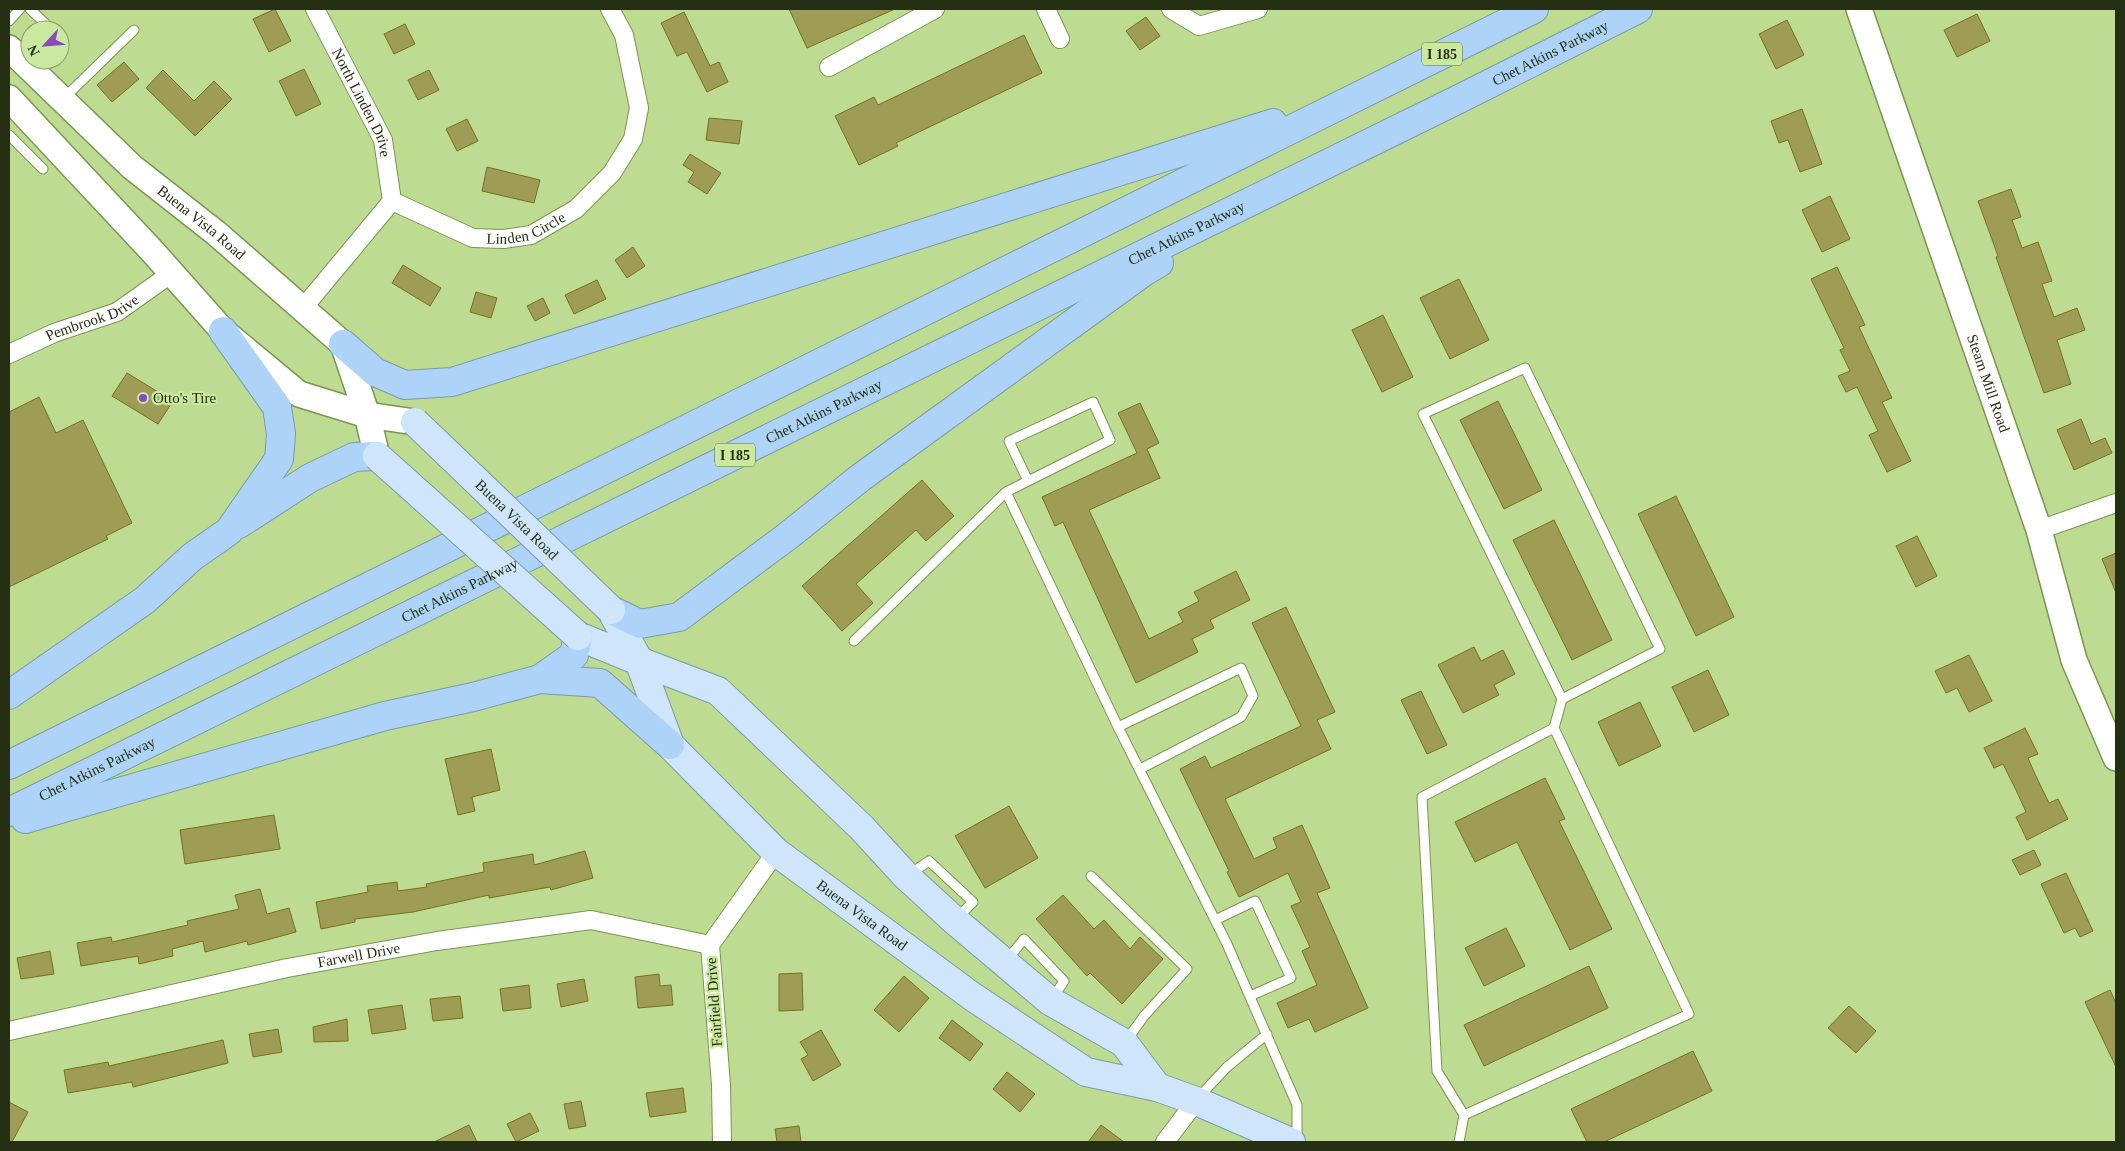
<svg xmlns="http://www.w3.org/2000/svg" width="2125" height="1151" font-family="'Times New Roman',serif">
	<rect width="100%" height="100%" fill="#bddb91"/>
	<!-- building -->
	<path fill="#9f9c58" stroke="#76721f" d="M 275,9 L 291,41 L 269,52 L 253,19 Z
		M 789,9 L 895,9 L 807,48 Z
		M 684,12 L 710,66 L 719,62 L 728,82 L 707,92 L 687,52 L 677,56 L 661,23 Z
		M 1977,14 L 1990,41 L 1957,57 L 1944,30 Z
		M 1146,17 L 1160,36 L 1140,50 L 1126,31 Z
		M 1787,20 L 1804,55 L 1776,69 L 1759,34 Z
		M 405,24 L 415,44 L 394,54 L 384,34 Z
		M 1024,35 L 1042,73 L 896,143 L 898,146 L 859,165 L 835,116 L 874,97 L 878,105 Z
		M 124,62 L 139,79 L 112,102 L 97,85 Z
		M 304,69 L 321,104 L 296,116 L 279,81 Z
		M 163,70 L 194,101 L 214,81 L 232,99 L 195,136 L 146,88 Z
		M 429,70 L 439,90 L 418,100 L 408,80 Z
		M 1802,109 L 1822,164 L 1800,172 L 1788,140 L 1779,143 L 1771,121 Z
		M 709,118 L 742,121 L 739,144 L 706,140 Z
		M 467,119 L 478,141 L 457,151 L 446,129 Z
		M 690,154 L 721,173 L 707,194 L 688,182 L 694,172 L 683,165 Z
		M 487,167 L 540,180 L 534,203 L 482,191 Z
		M 2011,189 L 2021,217 L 2012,220 L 2022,248 L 2038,242 L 2052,281 L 2042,284 L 2054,317 L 2077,308 L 2085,330 L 2057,340 L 2071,384 L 2044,393 L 1996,257 L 1998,256 L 1978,201 Z
		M 1830,196 L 1850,239 L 1822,252 L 1802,210 Z
		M 633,247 L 645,266 L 627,278 L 615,260 Z
		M 403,265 L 441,288 L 430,306 L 392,283 Z
		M 1837,267 L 1865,325 L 1859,327 L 1892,398 L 1882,402 L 1911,461 L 1887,472 L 1869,435 L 1878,431 L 1857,387 L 1846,392 L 1838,376 L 1850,371 L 1840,350 L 1844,348 L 1811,279 Z
		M 1459,279 L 1489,340 L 1450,359 L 1420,298 Z
		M 597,280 L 606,299 L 574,314 L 565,295 Z
		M 476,292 L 497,298 L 491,318 L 470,312 Z
		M 543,298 L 550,313 L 535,321 L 527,306 Z
		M 1383,315 L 1413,377 L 1382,392 L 1352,330 Z
		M 127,373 L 173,401 L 158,424 L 112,396 Z
		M 39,397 L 56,433 L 83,420 L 132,523 L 106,536 L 108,539 L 9,587 L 9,412 Z
		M 1498,401 L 1542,490 L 1504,509 L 1460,420 Z
		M 1140,403 L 1159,443 L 1147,449 L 1160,478 L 1089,510 L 1149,639 L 1183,622 L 1178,612 L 1199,601 L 1194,592 L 1236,571 L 1250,600 L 1210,620 L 1214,628 L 1192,639 L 1198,652 L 1136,683 L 1063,522 L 1055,526 L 1042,497 L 1137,453 L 1118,413 Z
		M 2081,419 L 2091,444 L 2105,438 L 2112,453 L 2074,470 L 2057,430 Z
		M 922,480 L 954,516 L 926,541 L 916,530 L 856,584 L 873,603 L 842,631 L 802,586 Z
		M 1676,496 L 1734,617 L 1696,636 L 1638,514 Z
		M 1554,520 L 1612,640 L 1572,660 L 1513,540 Z
		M 1917,536 L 1937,576 L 1916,587 L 1896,546 Z
		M 2116,553 L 2116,593 L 2102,559 Z
		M 1286,607 L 1335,712 L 1317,720 L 1331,749 L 1225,799 L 1254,859 L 1277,848 L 1273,838 L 1302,825 L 1330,888 L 1317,893 L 1368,1008 L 1315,1032 L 1309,1019 L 1288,1028 L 1277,1003 L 1317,985 L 1302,951 L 1310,947 L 1291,906 L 1301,902 L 1288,873 L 1239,897 L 1227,872 L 1229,871 L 1180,769 L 1205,756 L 1211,768 L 1301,726 L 1252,623 Z
		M 1474,647 L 1481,661 L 1503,650 L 1515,674 L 1494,685 L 1499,695 L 1463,713 L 1438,665 Z
		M 1969,655 L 1992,701 L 1969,712 L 1957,688 L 1946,693 L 1935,671 Z
		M 1708,670 L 1729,715 L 1694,732 L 1672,687 Z
		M 1421,691 L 1447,745 L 1427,754 L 1401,700 Z
		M 1640,702 L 1661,746 L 1619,766 L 1598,722 Z
		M 2025,728 L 2038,754 L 2028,758 L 2034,772 L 2049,803 L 2058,799 L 2068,819 L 2027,840 L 2016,817 L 2026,812 L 2017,792 L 2003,764 L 1994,768 L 1984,748 Z
		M 491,749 L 500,790 L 472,797 L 475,811 L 458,815 L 445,759 Z
		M 1545,778 L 1565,819 L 1559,821 L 1612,929 L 1570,950 L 1517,842 L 1475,862 L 1455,822 Z
		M 1009,806 L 1038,858 L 985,888 L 955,836 Z
		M 274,815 L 280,849 L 185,864 L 180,830 Z
		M 2034,850 L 2041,865 L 2020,875 L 2012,860 Z
		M 585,851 L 593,878 L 551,890 L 550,887 L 489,898 L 489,895 L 413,912 L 355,919 L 355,922 L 321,929 L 316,902 L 368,892 L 367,886 L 397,882 L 398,891 L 427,887 L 426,884 L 484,872 L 483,863 L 533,854 L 534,865 Z
		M 2066,873 L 2093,931 L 2080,937 L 2075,928 L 2064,933 L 2041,884 Z
		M 260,889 L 267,914 L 289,908 L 296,932 L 248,945 L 247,941 L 205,952 L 203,941 L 172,949 L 173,956 L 139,964 L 138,956 L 81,966 L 77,943 L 111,937 L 112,942 L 188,925 L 187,921 L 239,909 L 235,895 Z
		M 1063,895 L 1094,929 L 1104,920 L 1130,949 L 1140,937 L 1163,959 L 1122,1004 L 1090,973 L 1087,976 L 1036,919 Z
		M 1506,928 L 1525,966 L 1484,986 L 1465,948 Z
		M 50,951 L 54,974 L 21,979 L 17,958 Z
		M 1589,966 L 1608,1008 L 1484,1066 L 1464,1025 Z
		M 802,973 L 803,1010 L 779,1011 L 779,974 Z
		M 659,974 L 660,986 L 671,985 L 673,1005 L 638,1008 L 635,977 Z
		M 904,976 L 929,998 L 899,1032 L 874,1010 Z
		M 584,979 L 588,1001 L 561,1007 L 557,984 Z
		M 529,985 L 531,1008 L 503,1011 L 500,989 Z
		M 2110,990 L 2116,1003 L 2116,1067 L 2085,1002 Z
		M 460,996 L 463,1018 L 433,1021 L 430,999 Z
		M 402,1005 L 406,1029 L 372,1034 L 368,1010 Z
		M 1849,1006 L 1876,1031 L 1856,1053 L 1828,1028 Z
		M 347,1019 L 348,1041 L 314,1042 L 313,1027 Z
		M 952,1020 L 983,1044 L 970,1061 L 939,1038 Z
		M 278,1029 L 282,1052 L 253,1057 L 249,1034 Z
		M 821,1030 L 841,1065 L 813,1081 L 801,1059 L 808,1055 L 800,1042 Z
		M 223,1040 L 228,1063 L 133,1087 L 132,1082 L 68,1093 L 64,1070 L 108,1062 L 109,1066 Z
		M 1693,1051 L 1712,1091 L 1604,1142 L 1587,1142 L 1571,1109 Z
		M 1007,1072 L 1035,1094 L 1020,1112 L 993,1089 Z
		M 683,1088 L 686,1112 L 650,1117 L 646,1093 Z
		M 581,1101 L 586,1126 L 569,1129 L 564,1104 Z
		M 9,1102 L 28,1112 L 12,1142 L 9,1142 Z
		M 530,1113 L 539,1131 L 516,1142 L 507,1124 Z
		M 469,1125 L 477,1142 L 434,1142 Z
		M 1101,1125 L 1124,1142 L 1088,1142 Z
		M 799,1126 L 801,1142 L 777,1142 L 775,1129 Z"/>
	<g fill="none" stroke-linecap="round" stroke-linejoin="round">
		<!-- lane casing -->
		<g stroke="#7b9650" stroke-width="11">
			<path id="lane" d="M 30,9 L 52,30
				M 9,21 L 20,9
				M 63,99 L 134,30
				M 9,135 L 43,169
				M 1028,481 L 1009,441 L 1093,402 L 1110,440 L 1006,492 L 1118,727 L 1227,944 L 1297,1105 L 1297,1142
				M 854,641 L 1006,492
				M 1118,727 L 1241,668 L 1253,696 L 1241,717 L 1140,769
				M 1554,728 L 1562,699 L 1660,649 L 1525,368 L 1423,414 L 1562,699
				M 910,874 L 929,861 L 973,902 L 956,919
				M 1091,876 L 1187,969 L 1144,1016 L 1126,1041
				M 1215,920 L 1255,901 L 1291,978 L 1250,996
				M 1007,960 L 1024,939 L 1064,981 L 1052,999
				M 1198,1098 L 1227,1067 L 1267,1034
				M 1459,1142 L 1464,1115 L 1437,1071 L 1422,797 L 1554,728 L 1689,1014 L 1464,1115"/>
		</g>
		<!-- street casing -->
		<g stroke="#7b9650" stroke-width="20">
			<g id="street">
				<path id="s1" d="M 315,9 L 383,140 L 392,201"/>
				<path d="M 1046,9 L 1060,39"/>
				<path d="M 1171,9 L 1199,26 L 1258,9"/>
				<path d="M 829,67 L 935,9"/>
				<path id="s2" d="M 392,201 L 473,238 L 504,239 L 531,235 L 576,209 L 612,173 L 633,139 L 639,108 L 624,35 L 610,9"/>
				<path d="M 303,308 L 392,201"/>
				<path id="s3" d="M 9,354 L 54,333 L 117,312 L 172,273"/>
				<path d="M 2039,530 L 2116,503"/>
				<path id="s4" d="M 9,1031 L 287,968 L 437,941 L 591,920 L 710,945"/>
				<path d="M 722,1142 L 721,1085 L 710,945 L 776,852"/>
				<path d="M 1165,1142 L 1196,1101"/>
			</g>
		</g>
		<!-- secondary casing -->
		<g stroke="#7b9650" stroke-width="28">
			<g id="secondary">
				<path id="s5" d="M 1859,9 L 2039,530 L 2074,660 L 2116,758"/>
				<path id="s6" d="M 9,48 L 132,167 L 216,233 L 343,344 L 367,415 L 377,456"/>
				<path d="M 9,98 L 153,252 L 223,331 L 299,394 L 367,415 L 415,422"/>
			</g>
		</g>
		<!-- primary casing -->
		<g stroke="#7d9ba8" stroke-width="30">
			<g id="primary">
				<path id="s7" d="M 611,610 L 639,661 L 670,745 L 776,852 L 973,997 L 1086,1072 L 1157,1087 L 1196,1101 L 1291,1142"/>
				<path d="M 578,636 L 639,661 L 718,691 L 862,828 L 906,876 L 954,920 L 1050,1001 L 1124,1043 L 1157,1087"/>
			</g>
		</g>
		<!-- highway casing -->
		<g stroke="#7d9ba8" stroke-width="30">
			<g id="highway">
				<path d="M 343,344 L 375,372 L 405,385 L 452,382 L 1273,123"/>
				<path d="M 239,524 L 310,478 L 354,457 L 377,456"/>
				<path d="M 611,610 L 640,624 L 679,617 L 789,535 L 860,478 L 1145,271 L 1159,263"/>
				<path d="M 540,679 L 600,683 L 670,745"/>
				<path d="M 9,695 L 145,600 L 192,557 L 229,531 L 279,459 L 281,434 L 277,407 L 223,331"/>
				<path d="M 9,765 L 1534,9"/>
				<path id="s8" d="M 9,812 L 1461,98 L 1638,9"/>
				<path d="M 25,819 L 385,716 L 473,697 L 540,679 L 574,655 L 578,636"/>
			</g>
		</g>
		<!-- lane -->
		<use href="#lane" stroke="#fff" stroke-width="9"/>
		<!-- street -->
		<use href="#street" stroke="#fff" stroke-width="18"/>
		<!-- secondary -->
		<use href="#secondary" stroke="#fff" stroke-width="25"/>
		<!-- primary -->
		<use href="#primary" stroke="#cee5fb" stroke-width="28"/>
		<!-- highway -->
		<use href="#highway" stroke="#add4f8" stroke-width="28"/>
		<!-- primary-bridge casing -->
		<g stroke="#7d9ba8" stroke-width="30" stroke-linecap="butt">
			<g id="primary-bridge">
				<path id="s9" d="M 415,422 L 611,610"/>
				<path d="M 377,456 L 578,636"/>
			</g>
		</g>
		<!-- primary-bridge -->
		<use href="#primary-bridge" stroke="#cee5fb" stroke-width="28"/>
	</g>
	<!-- markers -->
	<circle fill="#894abf" stroke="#cae89e" stroke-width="2" cx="143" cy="398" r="5"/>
	<g text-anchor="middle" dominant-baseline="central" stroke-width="4.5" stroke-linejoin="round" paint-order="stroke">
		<!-- shield labels -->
		<g fill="#cae89e" stroke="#56673d" stroke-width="1">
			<rect x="1422" y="42.5" width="40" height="23" rx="4"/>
			<rect x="715" y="443.5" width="40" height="23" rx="4"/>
		</g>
		<g font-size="14" font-weight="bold" fill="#253013">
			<text x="1442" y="54">I 185</text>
			<text x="735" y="455">I 185</text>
		</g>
		<!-- street labels -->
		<g font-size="15" fill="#253013" stroke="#cae89e">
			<text stroke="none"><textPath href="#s8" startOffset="1718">Chet Atkins Parkway</textPath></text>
			<text stroke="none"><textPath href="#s1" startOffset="105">North Linden Drive</textPath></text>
			<text stroke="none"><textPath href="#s6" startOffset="260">Buena Vista Road</textPath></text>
			<text stroke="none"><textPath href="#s2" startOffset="144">Linden Circle</textPath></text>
			<text stroke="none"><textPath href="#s8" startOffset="1312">Chet Atkins Parkway</textPath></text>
			<text stroke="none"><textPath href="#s3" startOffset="91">Pembrook Drive</textPath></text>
			<text stroke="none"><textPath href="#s5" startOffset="396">Steam Mill Road</textPath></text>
			<text stroke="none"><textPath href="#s8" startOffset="908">Chet Atkins Parkway</textPath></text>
			<text stroke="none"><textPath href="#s9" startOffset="141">Buena Vista Road</textPath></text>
			<text stroke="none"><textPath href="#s8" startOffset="502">Chet Atkins Parkway</textPath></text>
			<text stroke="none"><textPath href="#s8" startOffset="98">Chet Atkins Parkway</textPath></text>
			<text stroke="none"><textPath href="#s7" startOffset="405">Buena Vista Road</textPath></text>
			<text stroke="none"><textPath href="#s4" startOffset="358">Farwell Drive</textPath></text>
			<text transform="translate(714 1002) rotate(-94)">Fairfield Drive</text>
		</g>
		<!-- poi labels -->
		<g font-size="15" fill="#253013" stroke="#cae89e" text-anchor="start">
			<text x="153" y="398">Otto's Tire</text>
		</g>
	</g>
	<!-- border -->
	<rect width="2125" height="1151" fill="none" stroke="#253013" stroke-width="20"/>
	<!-- north arrow -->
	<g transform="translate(45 45) rotate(244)"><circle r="24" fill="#cae89e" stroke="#889e66"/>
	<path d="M0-4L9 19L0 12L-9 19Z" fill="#894abf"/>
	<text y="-8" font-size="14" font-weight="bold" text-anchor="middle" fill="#253013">N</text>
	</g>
</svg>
